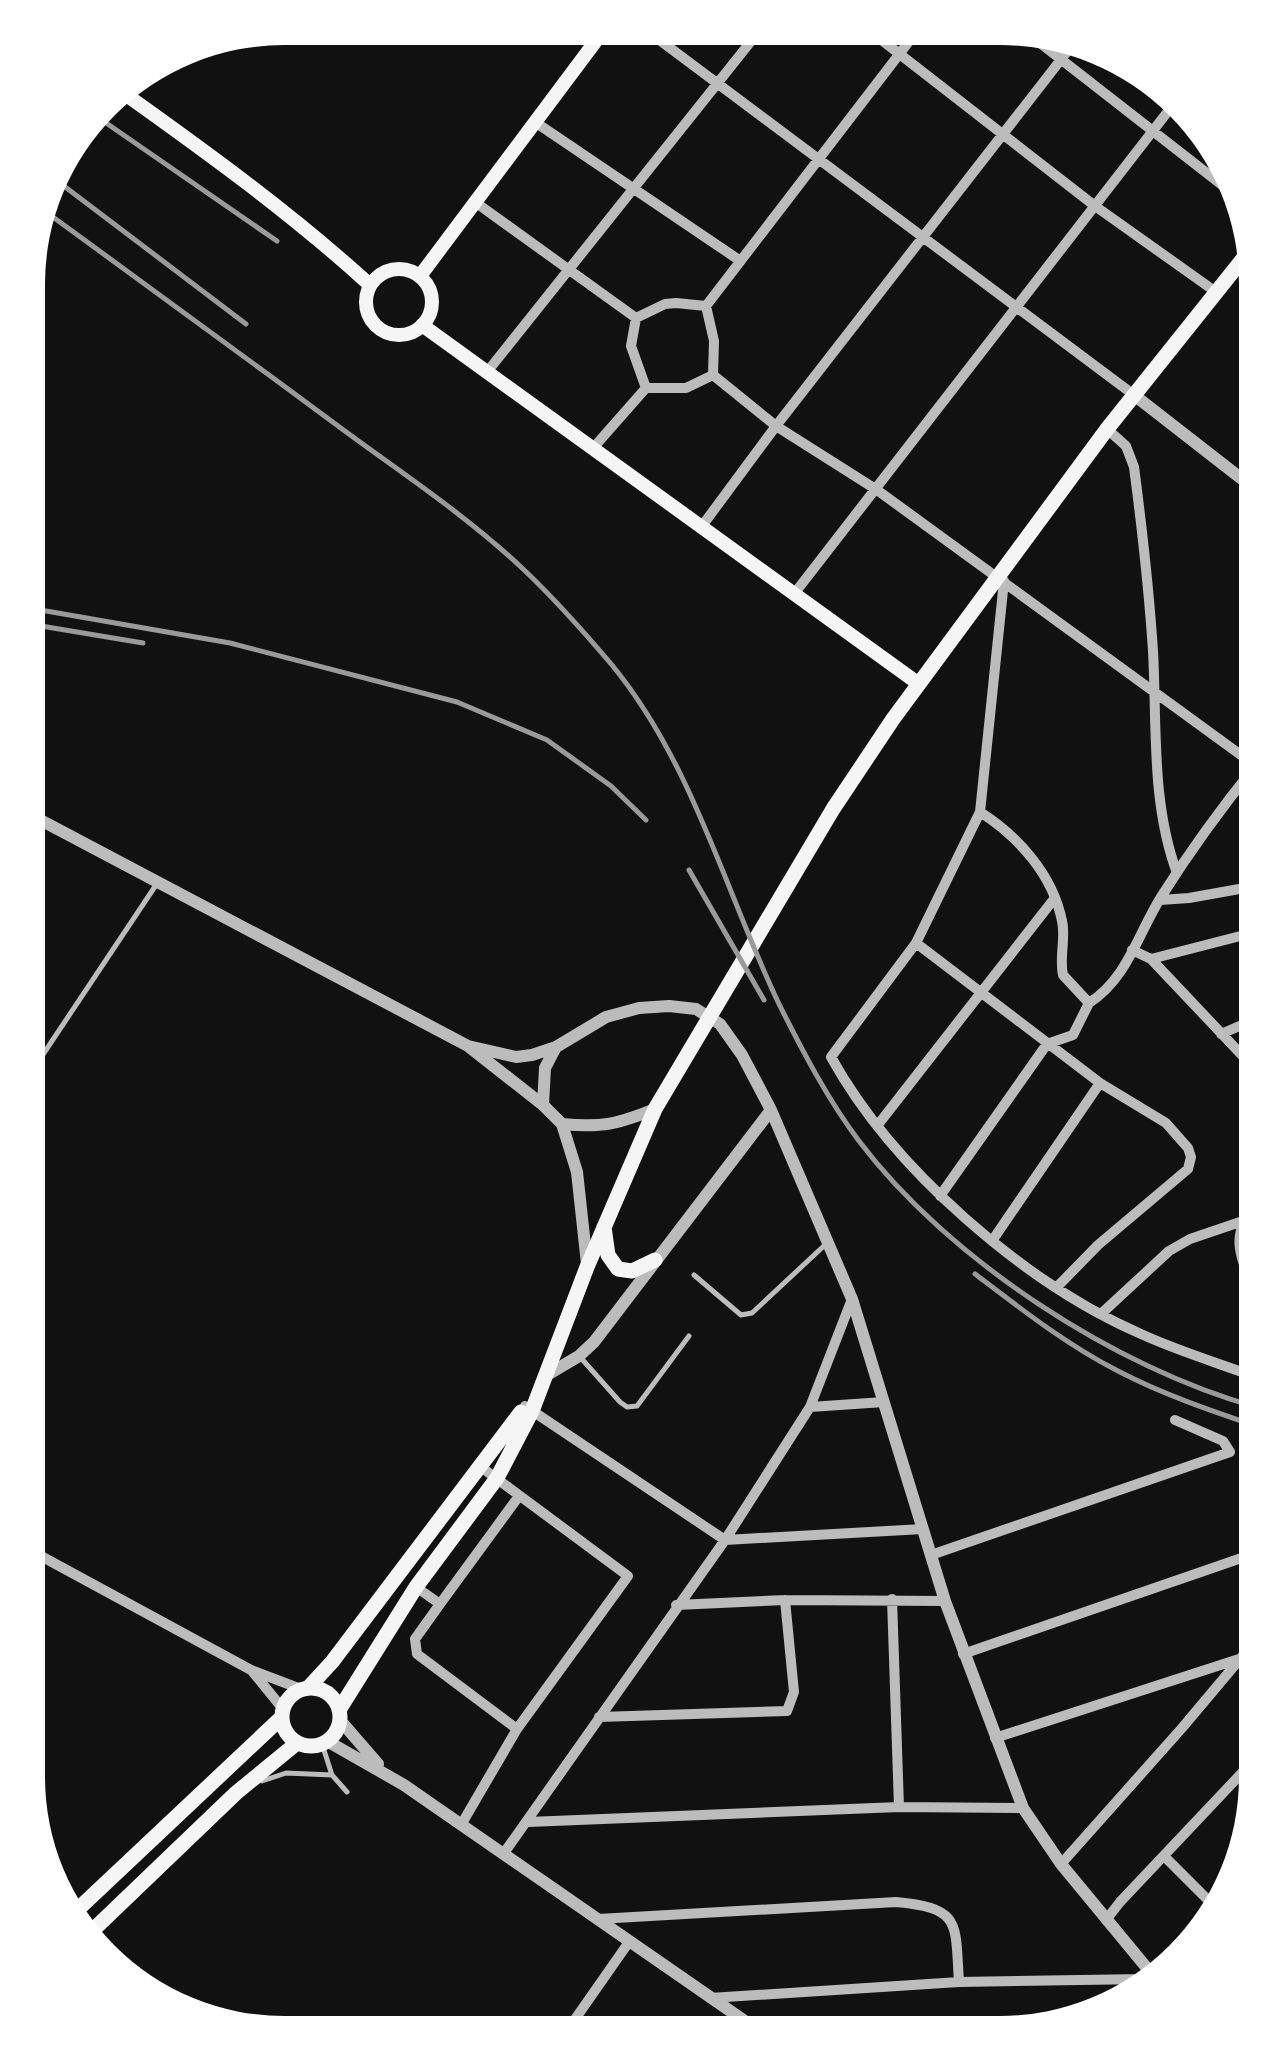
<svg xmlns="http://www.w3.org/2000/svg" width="1284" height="2061" font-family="Rubik,sans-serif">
	<rect width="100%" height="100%" fill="#111"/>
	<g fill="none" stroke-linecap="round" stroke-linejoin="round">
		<!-- service -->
		<path stroke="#bcbcbc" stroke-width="5" d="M 28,1077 L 156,885
			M 694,1275 L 741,1315 L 752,1313 L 827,1243
			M 581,1358 L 620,1402 L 627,1407 L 637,1406 L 689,1336
			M 322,1744 L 332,1775 L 347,1792
			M 262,1781 L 286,1773 L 332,1775"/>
		<!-- minor -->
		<path stroke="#bcbcbc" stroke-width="10" d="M 646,30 L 1134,395
			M 870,31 L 1095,206 L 1216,292
			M 1026,32 L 1240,199
			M 535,122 L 739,260
			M 475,202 L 636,318
			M 676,303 L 706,306 L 714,341 L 713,375 L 686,388 L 646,388 L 631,346 L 636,318 L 665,304 Z
			M 706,306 L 917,31
			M 487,372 L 760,30
			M 713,375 L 776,426 L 877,490 L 1256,766
			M 1107,429 L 1126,446 L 1134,467 C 1142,528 1149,590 1153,651 C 1157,725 1151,803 1177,873
			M 594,447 L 646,388
			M 702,526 L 776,426 L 1073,44
			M 1004,581 L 980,812 L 916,943 L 831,1057 C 893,1169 1024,1283 1141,1334 C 1178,1351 1218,1363 1256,1377
			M 794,594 L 1176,101
			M 980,812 C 1018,836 1053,875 1062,921 C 1066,938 1059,957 1063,975 L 1089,1003
			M 1160,900 L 1189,898 L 1256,886
			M 916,943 L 1100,1083 L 1166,1123 L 1188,1148 L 1191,1157 L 1188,1169 L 1098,1245 L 1057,1287
			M 1132,950 L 1151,959 L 1256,1070
			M 1151,959 L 1256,932
			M 1089,1003 C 1127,979 1138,934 1161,897 C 1190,851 1222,807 1256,765
			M 1221,1034 L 1256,1019
			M 877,1126 L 1054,899
			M 940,1196 L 1047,1044 L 1073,1035 L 1089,1003
			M 992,1241 L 1100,1083
			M 1256,1298 C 1245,1262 1225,1237 1256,1208
			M 1102,1313 L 1169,1251 L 1190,1239 L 1243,1221
			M 525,1406 L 725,1540 L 923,1529
			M 810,1407 L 884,1402
			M 28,1549 L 251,1670 L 301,1689
			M 931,1555 L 1230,1452 L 1223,1441 L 1175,1420
			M 416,1587 L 440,1604 L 415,1639 L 417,1654 L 517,1729
			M 892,1599 L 899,1807
			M 440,1604 L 519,1496
			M 676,1605 L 785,1600 L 945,1601
			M 963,1654 L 1256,1553
			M 252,1671 L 283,1709
			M 599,1717 L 787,1711 L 794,1692 L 785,1600
			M 995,1738 L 1239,1659
			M 528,1822 L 899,1807 L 1023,1808
			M 461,1825 L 517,1729 L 628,1576 L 481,1467
			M 504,1853 L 725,1540 L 810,1407 L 852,1299
			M 1164,1856 L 1214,1906
			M 1061,1864 L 1182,1728 L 1256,1640
			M 598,1919 L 896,1902 C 962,1908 955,1923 959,1982
			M 1106,1920 L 1120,1902 L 1256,1758
			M 710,1998 L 959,1982 L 1144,1979
			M 566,2032 L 629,1942"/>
		<!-- tertiary -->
		<path stroke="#bcbcbc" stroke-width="12" d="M 1134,395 L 1256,490
			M 29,814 L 468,1046 L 543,1105 L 562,1124 L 577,1172 L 587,1264
			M 468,1046 L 516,1057 L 532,1055 L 556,1047 L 606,1017 L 639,1008 L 669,1006 L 696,1009 L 720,1024 L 742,1055 L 771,1110 L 852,1299 L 945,1601 L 1023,1808 L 1061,1864 L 1151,1973
			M 543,1105 L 545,1068 L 556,1047
			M 562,1124 C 602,1128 618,1124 655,1109
			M 547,1375 L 579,1356 L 594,1342 L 771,1110
			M 339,1719 L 378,1764
			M 327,1741 L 404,1785 L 762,2033"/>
		<!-- secondary -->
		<path stroke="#f5f5f5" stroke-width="14" d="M 118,89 C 205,151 291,213 370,285
			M366 302a33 33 0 1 1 66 0a33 33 0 1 1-66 0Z
			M 420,276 L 604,30
			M 422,325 L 919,684"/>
		<!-- primary -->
		<path stroke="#f5f5f5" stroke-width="15" d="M 604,1227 L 608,1255 L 618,1269 L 632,1271 L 655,1260
			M 308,1688 L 332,1662 L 521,1412
			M282 1717a29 29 0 1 1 58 0a29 29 0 1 1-58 0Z
			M 339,1710 L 416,1587 L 497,1478 L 532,1411 L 587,1267 L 655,1109 L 833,809 L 893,719 L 1107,429 L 1250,250
			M 75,1912 L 282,1717
			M 91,1932 L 236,1793 L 297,1743"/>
		<!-- rail -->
		<path stroke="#9a9a9a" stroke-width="5" d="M 96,116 L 277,241
			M 52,177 L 246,324
			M 42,209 C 139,280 237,351 334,423 C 397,470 465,514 522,568 C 554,598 584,632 612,665 C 693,764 725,891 779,1004 C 802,1050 828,1100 859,1141 C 948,1259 1115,1368 1256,1407
			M 29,608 L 230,643 L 457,702 L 547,740 L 611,786 L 646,820
			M 29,624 L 143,643
			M 689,870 L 764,1000
			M 975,1274 C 1021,1309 1067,1345 1118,1371 C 1162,1394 1209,1410 1256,1426"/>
	</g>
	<!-- crop -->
	<path d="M0 0H1284V2061H0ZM284 45H1000A239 239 0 0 1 1239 284V1777A239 239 0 0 1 1000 2016H284A239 239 0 0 1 45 1777V284A239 239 0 0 1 284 45Z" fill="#fff" fill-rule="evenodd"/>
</svg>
